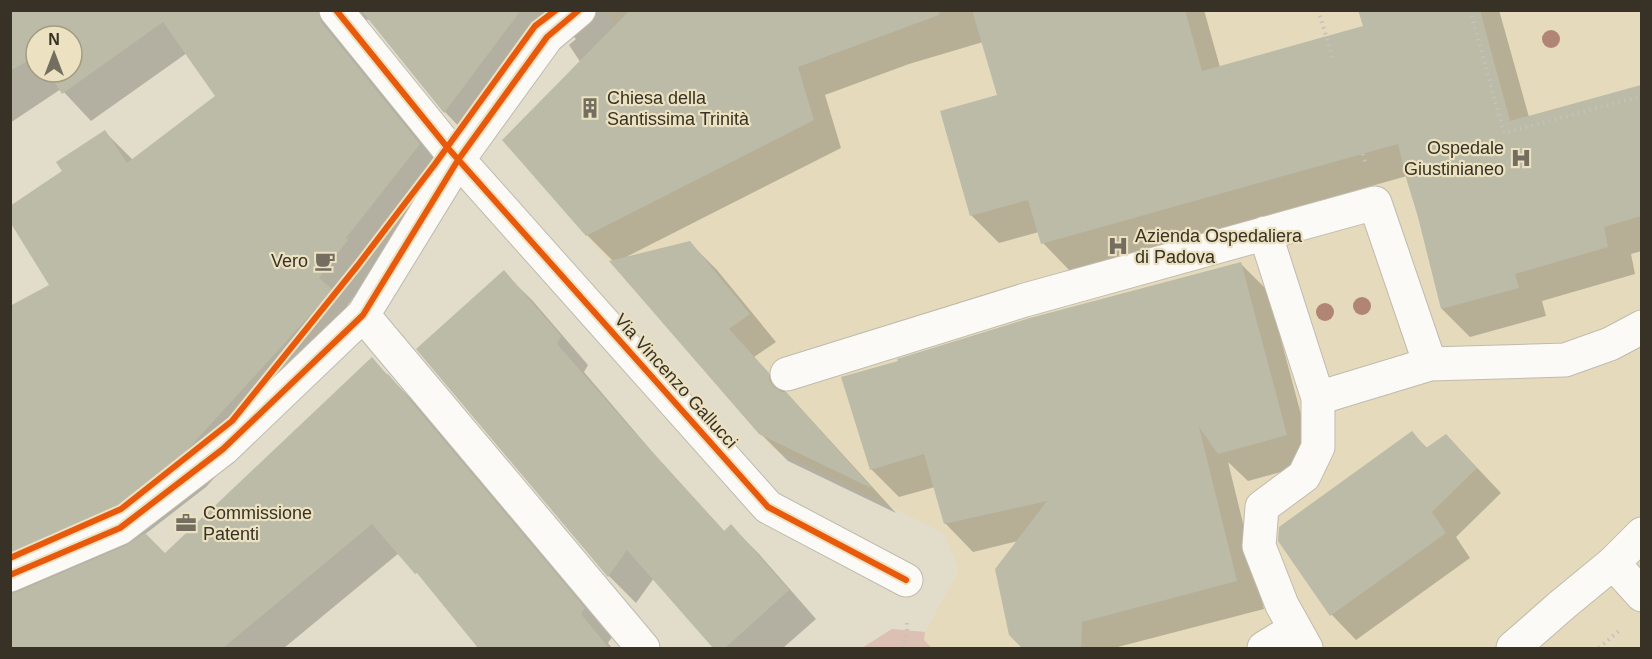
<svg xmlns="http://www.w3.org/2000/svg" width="1652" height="659" font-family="Helvetica,sans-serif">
	<rect width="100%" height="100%" fill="#e2dcca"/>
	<!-- built -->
	<path fill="#e5dabc" d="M 608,11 L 1641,11 L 1641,648 L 932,648 L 924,640 L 925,632 L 959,570 L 944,533 L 772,448 L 506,144 L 616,26 Z"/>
	<!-- green -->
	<path fill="#dbc0b3" d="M 892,629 L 925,632 L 924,640 L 932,648 L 862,648 Z"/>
	<!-- shadow -->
	<path fill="#0003" fill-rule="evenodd" d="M 10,10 L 1204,10 L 1220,67 L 1365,27 L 1360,10 L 1499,10 L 1529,117 L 1642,86 L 1642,251 L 1631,254 L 1635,274 L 1542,301 L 1546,316 L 1470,337 L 1442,309 L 1420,217 L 1407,176 L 1070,271 L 1043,243 L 1039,232 L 999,243 L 972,216 L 942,112 L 999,96 L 983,42 L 909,64 L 825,95 L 841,148 L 626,257 L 690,243 L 717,270 L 776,342 L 754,357 L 896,513 L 788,461 L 760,433 L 614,262 L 587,235 L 581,63 L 569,45 L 576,39 L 562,25 L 472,140 L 445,112 L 370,20 L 361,19 L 447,172 L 347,306 L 359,318 L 206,487 L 144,535 L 165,555 L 372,359 L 416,404 L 612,637 L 608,643 L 612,648 L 480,648 L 429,585 L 399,553 L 284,648 L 10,648 L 10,308 L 51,286 L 64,171 L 105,132 L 133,160 L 217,96 L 187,53 L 91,121 L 61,89 L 10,123 ZM 36,36 L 72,36 L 72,72 L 36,72 Z
		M 1240,263 L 1268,291 L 1314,463 L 1248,481 L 1228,462 L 1264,609 L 1114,648 L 1025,648 L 1011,634 L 1018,541 L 973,552 L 945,523 L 935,487 L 899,497 L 871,469 Z
		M 504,273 L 532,300 L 588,365 L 584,372 L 654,454 L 725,532 L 731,526 L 759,554 L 816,619 L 783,648 L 715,648 L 654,578 L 636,603 L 609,576 Z
		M 1412,433 L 1428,449 L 1446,435 L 1501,493 L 1456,537 L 1470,558 L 1356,640 L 1332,615 L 1280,540 Z"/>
	<!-- building -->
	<path fill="#bbbba8" d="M 10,10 L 318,10 L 321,22 L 420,144 L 346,238 L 348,240 L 319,278 L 333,290 L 178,460 L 110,512 L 10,554 L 10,306 L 49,285 L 10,222 L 10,206 L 62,171 L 56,162 L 105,130 L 127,163 L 215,96 L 163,22 L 62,94 L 48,72 L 72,72 L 72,36 L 36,36 L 36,56 L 10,71 Z
		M 361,10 L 521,10 L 444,113 Z
		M 630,10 L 939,10 L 939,15 L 798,67 L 814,120 L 586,236 L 502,140 Z
		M 972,10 L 1185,10 L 1202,71 L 1363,26 L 1358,10 L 1480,10 L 1510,121 L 1641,85 L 1641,216 L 1604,227 L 1608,247 L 1515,274 L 1519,288 L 1441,309 L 1418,217 L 1407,181 L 1398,144 L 1041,244 L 1028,200 L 970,216 L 940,111 L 997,95 Z
		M 690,241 L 750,314 L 729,329 L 769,373 L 769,380 L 774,387 L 782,392 L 786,392 L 871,487 L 871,488 L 759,434 L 609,261 Z
		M 1241,262 L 1287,435 L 1218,454 L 1199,427 L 1237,581 L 1082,622 L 1081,648 L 1022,648 L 1009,635 L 995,569 L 1047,501 L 944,524 L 924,454 L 870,470 L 841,377 L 898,361 L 897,359 L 1030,318 Z
		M 504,270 L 561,336 L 557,344 L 627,424 L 724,531 L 731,524 L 789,590 L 725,648 L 713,648 L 627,550 L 608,577 L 416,349 Z
		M 372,357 L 387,375 L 388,374 L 585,608 L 581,614 L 609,648 L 478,648 L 417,573 L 415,574 L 372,524 L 223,648 L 10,648 L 10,593 L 17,592 L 127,545 L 145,533 L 165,553 Z
		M 1412,431 L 1426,448 L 1446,434 L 1477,468 L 1432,512 L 1446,533 L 1330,616 L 1278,541 L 1279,527 Z"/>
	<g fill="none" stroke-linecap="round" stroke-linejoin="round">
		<!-- minor casing -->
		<g stroke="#c0bbad" stroke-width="35">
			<path id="minor" d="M 336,10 L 447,147 L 768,507 L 906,580
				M 1265,233 L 1318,398 L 1318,447 L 1304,476 L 1262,507 L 1259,546 L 1282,605 L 1306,648
				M 363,315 L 643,648
				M 787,374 L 1025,300 L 1375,203 L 1430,364
				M 1318,398 L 1430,364 L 1565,360 L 1610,344 L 1642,327
				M 1613,563 L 1642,595
				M 10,575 L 120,528 L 223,449 L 363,315 L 458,160 L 547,37 L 579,10
				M 1264,648 L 1295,629
				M 1513,648 L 1562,605 L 1613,563 L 1642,534"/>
		</g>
		<!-- path -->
		<path stroke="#c3c2bb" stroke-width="4" stroke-dasharray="1.5 4.5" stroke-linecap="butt" d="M 1318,10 L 1333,58
			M 1470,10 L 1504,133 L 1642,96
			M 1363,154 L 1366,164
			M 903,648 L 907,631 L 907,620
			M 1599,648 L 1620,630"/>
		<!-- minor -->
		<use href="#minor" stroke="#fbfaf7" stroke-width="33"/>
		<!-- cycleway casing -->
		<g stroke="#ece1c0" stroke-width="10">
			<path id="cycleway" d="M 336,10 L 447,147 L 768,507 L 906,580
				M 10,558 L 121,509 L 232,421 L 358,265 L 435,164 L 535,26 L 556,10
				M 10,575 L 120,528 L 223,449 L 363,315 L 458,160 L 547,37 L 579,10"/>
		</g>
		<!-- cycleway -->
		<use href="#cycleway" stroke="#e8590c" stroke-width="6"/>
	</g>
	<!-- trees -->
	<g fill="#b18574">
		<circle cx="1551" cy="39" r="9"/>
		<circle cx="1362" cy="306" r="9"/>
		<circle cx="1325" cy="312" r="9"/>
	</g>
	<!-- icons -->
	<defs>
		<g id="building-bare" transform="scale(1.62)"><path d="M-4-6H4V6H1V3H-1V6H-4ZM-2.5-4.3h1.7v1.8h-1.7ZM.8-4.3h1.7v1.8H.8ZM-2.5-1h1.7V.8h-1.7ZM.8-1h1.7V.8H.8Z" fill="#736e5f" stroke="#ece1c0" stroke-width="2.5" paint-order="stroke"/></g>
		<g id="hospital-bare" transform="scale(1.62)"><path d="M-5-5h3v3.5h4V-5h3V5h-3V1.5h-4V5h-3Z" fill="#736e5f" stroke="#ece1c0" stroke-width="2.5" paint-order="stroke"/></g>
		<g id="cafe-bare" transform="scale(1.62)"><path d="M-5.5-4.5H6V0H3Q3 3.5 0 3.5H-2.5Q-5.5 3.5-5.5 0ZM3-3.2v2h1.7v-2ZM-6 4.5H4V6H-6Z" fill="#736e5f" stroke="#ece1c0" stroke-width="2.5" paint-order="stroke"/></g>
		<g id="office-bare" transform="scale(1.62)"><path d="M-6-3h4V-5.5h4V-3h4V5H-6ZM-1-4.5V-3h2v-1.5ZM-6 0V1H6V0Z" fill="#736e5f" stroke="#ece1c0" stroke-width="2.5" paint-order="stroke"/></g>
	</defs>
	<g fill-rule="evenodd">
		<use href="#building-bare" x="590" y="108"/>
		<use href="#hospital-bare" x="1521" y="158"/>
		<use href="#hospital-bare" x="1118" y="246"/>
		<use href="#cafe-bare" x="325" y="261"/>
		<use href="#office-bare" x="186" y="523"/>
	</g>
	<g text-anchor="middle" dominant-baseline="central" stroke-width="4.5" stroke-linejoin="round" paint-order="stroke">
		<!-- poi labels -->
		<g font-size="18" fill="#373225" stroke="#ece1c0" text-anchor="start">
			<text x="607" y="98">Chiesa della<tspan x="607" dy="21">Santissima Trinità</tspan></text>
			<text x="1504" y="148" text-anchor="end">Ospedale<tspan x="1504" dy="21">Giustinianeo</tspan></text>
			<text x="1135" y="236">Azienda Ospedaliera<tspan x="1135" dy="21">di Padova</tspan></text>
			<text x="308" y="261" text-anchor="end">Vero</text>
			<text x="203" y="513">Commissione<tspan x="203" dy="21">Patenti</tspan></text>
		</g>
		<!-- street labels -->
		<g font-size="18" fill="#373225" stroke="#ece1c0">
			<text transform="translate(676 381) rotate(48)">Via Vincenzo Gallucci</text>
		</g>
	</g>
	<!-- border -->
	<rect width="1652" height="659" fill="none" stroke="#373225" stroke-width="24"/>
	<!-- north arrow -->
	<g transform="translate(54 54)"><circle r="28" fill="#ece1c0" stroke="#a49b82" stroke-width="1.5"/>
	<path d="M0-4.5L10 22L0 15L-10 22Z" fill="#736e5f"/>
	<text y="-9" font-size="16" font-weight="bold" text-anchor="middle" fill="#373225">N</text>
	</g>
</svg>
